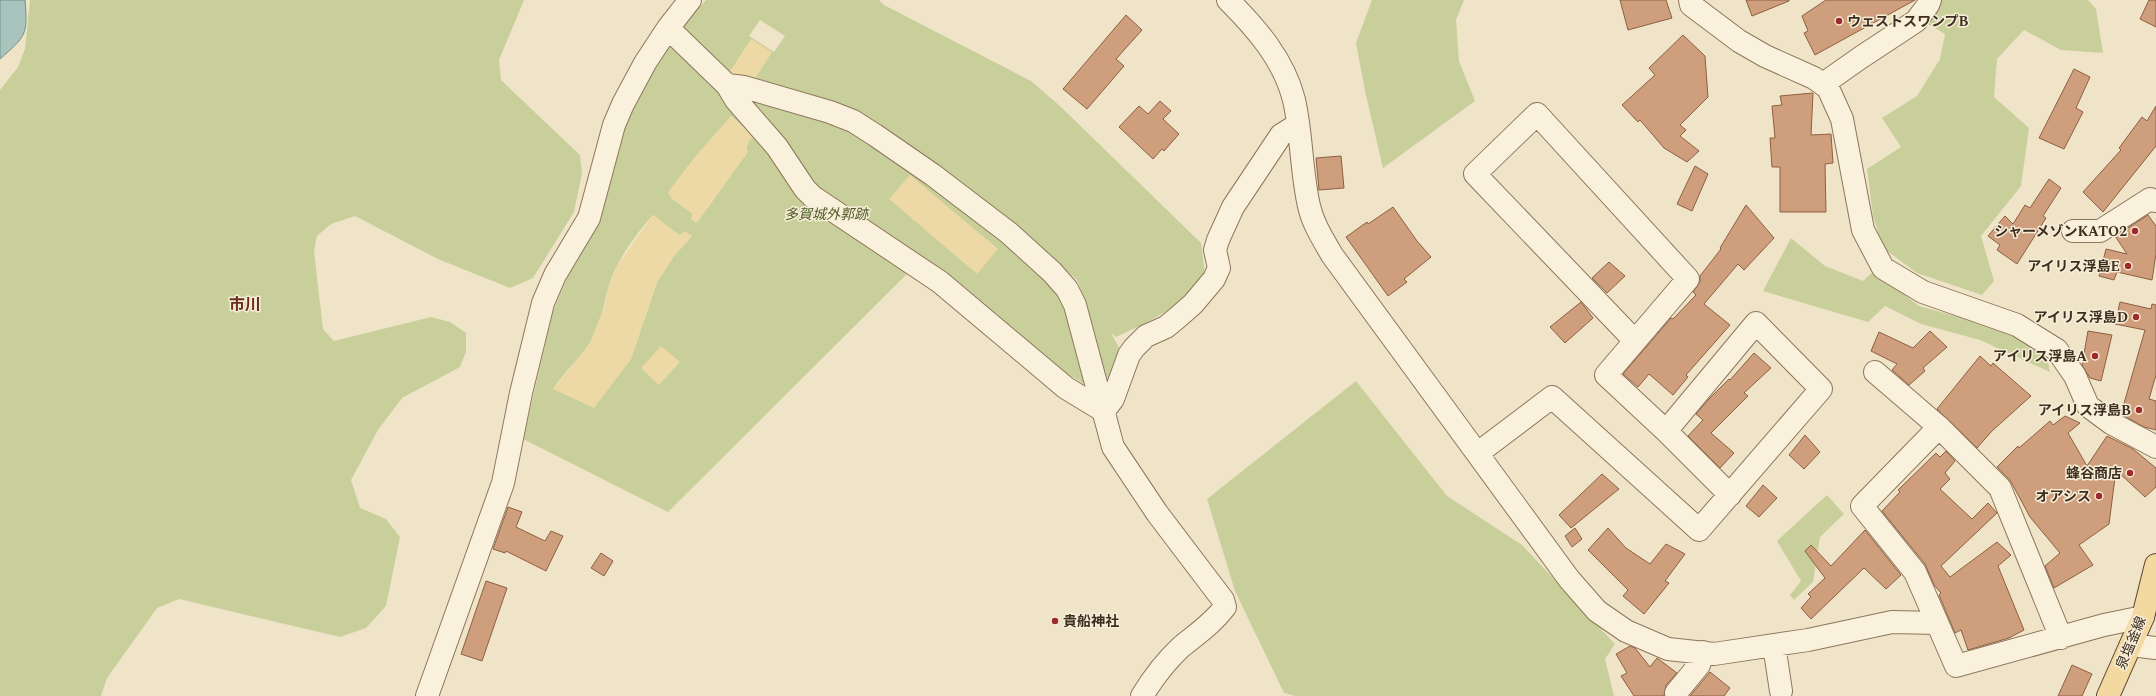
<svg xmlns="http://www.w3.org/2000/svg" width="2156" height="696" font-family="Spectral,'Noto Sans JP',serif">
	<rect width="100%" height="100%" fill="#f0e4c8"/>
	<!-- green -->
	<path fill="#c9cf9b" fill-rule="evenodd" d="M 30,0 L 524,0 L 499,60 L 501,80 L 580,155 L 582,173 L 574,212 L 533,278 L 510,288 L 438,259 L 355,216 L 331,224 L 317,236 L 314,251 L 323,329 L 334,341 L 431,317 L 450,322 L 466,333 L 466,352 L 460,367 L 402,398 L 378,430 L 351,480 L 360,508 L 386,519 L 400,537 L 386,606 L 366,628 L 340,637 L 179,599 L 157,608 L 107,678 L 101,696 L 0,696 L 0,90 L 18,67 L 25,49 Z
		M 706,0 L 879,0 L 884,5 L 1031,81 L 1060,106 L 1201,243 L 1205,274 L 1180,303 L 1146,323 L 1116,337 L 1111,333 L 1123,355 L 1112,375 L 1092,389 L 1061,370 L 923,258 L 668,512 L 523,439 L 553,312 L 567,278 L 598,224 L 620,143 L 632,108 L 671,38 ZM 760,20 L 785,36 L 774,52 L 749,36 ZM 731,116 L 752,135 L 746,148 L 691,218 L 693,214 L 671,198 ZM 871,119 L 880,124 L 1023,232 L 1077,280 L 1082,292 L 1076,283 ZM 653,215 L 679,235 L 692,236 L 674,256 L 657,282 L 631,359 L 613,382 L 553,389 C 565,370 584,356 594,335 C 602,319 604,302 609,285 C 617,260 636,234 653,215 Z
		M 1372,0 L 1464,0 L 1456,20 L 1459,61 L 1475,101 L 1383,168 L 1365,91 L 1356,43 Z
		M 1941,0 L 2088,0 L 2096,9 L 2103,53 L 2061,50 L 2024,30 L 1997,59 L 1994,97 L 2029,128 L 2021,186 L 1981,236 L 1994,281 L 1982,295 L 1917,273 L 1883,248 L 1873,216 L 1867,169 L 1901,147 L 1882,118 L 1917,96 L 1940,59 L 1945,34 L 1926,23 Z
		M 1791,238 L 1825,266 L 1863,281 L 1874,271 L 1919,306 L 2018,333 L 2047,357 L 2050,372 L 1980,340 L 1921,324 L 1885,306 L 1868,322 L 1763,291 Z
		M 1356,381 L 1447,496 L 1522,545 L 1615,644 L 1605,659 L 1614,696 L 1295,696 L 1284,693 L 1235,591 L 1207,499 Z
		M 1827,495 L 1844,514 L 1820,537 L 1813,582 L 1794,600 L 1790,595 L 1801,581 L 1777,541 Z"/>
	<!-- sand -->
	<path fill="#ecd9a5" d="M 751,39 L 772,52 L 753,82 L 727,76 Z
		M 731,116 L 753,137 L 746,145 L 748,152 L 697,223 L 691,219 L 693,214 L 671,198 L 668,192 L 694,158 Z
		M 910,175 L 998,249 L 977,274 L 889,199 Z
		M 653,215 L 679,235 L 685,231 L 692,236 L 674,256 L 657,282 L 631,359 L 594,408 L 553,389 L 589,345 L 605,305 L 609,285 L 617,266 Z
		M 661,346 L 680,362 L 659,385 L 641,368 Z"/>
	<!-- water -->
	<path fill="#a9c4bc" stroke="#6f938a" d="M 0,0 L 25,0 C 28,35 26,36 0,59 Z"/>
	<!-- building -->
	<path fill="#cf9f7d" stroke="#8d5f41" d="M 1620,0 L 1666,0 L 1672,18 L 1628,30 Z
		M 1746,0 L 1789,0 L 1789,1 L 1752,16 Z
		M 1826,0 L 1915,0 L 1815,55 L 1804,33 L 1808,31 L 1802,16 Z
		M 2149,0 L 2156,0 L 2156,27 L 2140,19 Z
		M 1126,15 L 1142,30 L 1116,59 L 1124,66 L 1087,109 L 1063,89 Z
		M 1683,35 L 1705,56 L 1708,97 L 1680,125 L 1686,130 L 1680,136 L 1699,151 L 1687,162 L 1664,148 L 1640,120 L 1638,122 L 1622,105 L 1655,75 L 1649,68 Z
		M 2074,69 L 2090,77 L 2076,108 L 2083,112 L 2064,149 L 2039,138 Z
		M 1813,93 L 1811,135 L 1831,134 L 1833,163 L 1825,164 L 1826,212 L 1780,212 L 1780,167 L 1772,167 L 1770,138 L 1775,138 L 1772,106 L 1782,105 L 1780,96 Z
		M 1160,101 L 1171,111 L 1163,119 L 1179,134 L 1164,151 L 1162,149 L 1153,159 L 1119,127 L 1139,106 L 1148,114 Z
		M 2156,106 L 2156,146 L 2103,212 L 2083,192 L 2121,150 L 2119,148 L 2142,117 L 2147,121 Z
		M 1341,156 L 1344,188 L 1319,190 L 1316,158 Z
		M 1695,166 L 1708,174 L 1692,211 L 1677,204 Z
		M 2049,179 L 2061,188 L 2043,216 L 2046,218 L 2017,264 L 1997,250 L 2000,245 L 1988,236 L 2005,216 L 2013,224 L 2025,205 L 2030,208 Z
		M 1746,205 L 1774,238 L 1744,270 L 1738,264 L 1704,304 L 1730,325 L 1686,375 L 1688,377 L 1673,395 L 1649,374 L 1638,387 L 1623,374 L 1671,318 L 1673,319 L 1696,295 L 1693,292 L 1700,282 L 1700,276 L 1721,249 L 1720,248 Z
		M 1393,207 L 1417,241 L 1431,257 L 1404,279 L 1407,282 L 1388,296 L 1346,237 L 1367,222 L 1368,224 Z
		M 2148,215 L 2156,226 L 2156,254 L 2152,280 L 2117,272 L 2114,280 L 2099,276 L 2106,249 L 2127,254 L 2115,236 Z
		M 1609,262 L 1625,276 L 1607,293 L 1592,278 Z
		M 1581,302 L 1593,318 L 1565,343 L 1550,327 Z
		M 2120,302 L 2151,309 L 2152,304 L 2156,305 L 2156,375 L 2149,399 L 2156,401 L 2156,430 L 2144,427 L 2121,414 L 2145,330 L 2115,324 Z
		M 1930,331 L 1947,347 L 1923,368 L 1925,371 L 1909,385 L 1892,370 L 1897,364 L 1871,351 L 1879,332 L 1913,348 Z
		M 2088,331 L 2112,335 L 2101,381 L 2090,378 L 2082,365 Z
		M 1754,353 L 1771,368 L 1744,393 L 1748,396 L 1711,433 L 1734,453 L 1720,468 L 1688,436 L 1703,420 L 1696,414 L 1709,399 L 1729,379 L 1730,380 Z
		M 1980,356 L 1991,366 L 1993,363 L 2031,396 L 1992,431 L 1977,448 L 1937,409 Z
		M 2065,416 L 2080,423 L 2068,433 L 2087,466 L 2107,436 L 2133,449 L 2156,468 L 2156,487 L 2145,497 L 2116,470 L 2109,524 L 2079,545 L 2093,565 L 2054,588 L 2045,566 L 2060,553 L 2030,517 L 2010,480 L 1997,467 L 2018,446 L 2019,448 L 2050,421 L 2053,425 Z
		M 1805,435 L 1820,452 L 1804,469 L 1789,455 Z
		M 1946,451 L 1955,461 L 1945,473 L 1950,479 L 1940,489 L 1972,519 L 1988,503 L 1997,513 L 1941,566 L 1950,577 L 1997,542 L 2011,555 L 1998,566 L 2024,630 L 2009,638 L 1968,650 L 1961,630 L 1955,633 L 1939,595 L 1941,593 L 1934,585 L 1925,564 L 1882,511 L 1900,492 L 1898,490 L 1936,453 L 1940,457 Z
		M 1602,474 L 1619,489 L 1571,528 L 1559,515 Z
		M 1763,485 L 1777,498 L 1759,517 L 1746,506 Z
		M 508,507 L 522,512 L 516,527 L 545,541 L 551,531 L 563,536 L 546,571 L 506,551 L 505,553 L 493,549 Z
		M 1575,528 L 1582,539 L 1572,547 L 1565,536 Z
		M 1608,528 L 1626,548 L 1650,564 L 1666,544 L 1685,554 L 1665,581 L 1669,583 L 1644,614 L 1623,596 L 1628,590 L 1588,550 Z
		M 1865,530 L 1901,575 L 1886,589 L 1864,568 L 1811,619 L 1801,608 L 1811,597 L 1808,594 L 1825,578 L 1805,551 L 1811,545 L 1831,566 Z
		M 601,553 L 613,561 L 604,576 L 591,568 Z
		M 486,581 L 507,588 L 482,661 L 461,654 Z
		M 1630,646 L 1635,648 L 1650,667 L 1657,658 L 1677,673 L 1666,685 L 1664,696 L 1634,696 L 1621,676 L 1627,673 L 1616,654 Z
		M 2072,665 L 2092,674 L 2082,696 L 2058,696 Z
		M 1710,672 L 1730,688 L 1724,696 L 1690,696 Z"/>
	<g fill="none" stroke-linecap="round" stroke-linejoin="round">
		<!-- minor casing -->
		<g stroke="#8d765c" stroke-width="24">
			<path id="minor" d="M 1228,0 C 1257,29 1284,60 1294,100 C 1302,135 1301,171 1309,206 C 1313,224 1323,239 1332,255 L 1569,579 L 1597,611 L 1626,631 L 1668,649 L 1714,654 L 1808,640 L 1892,622 L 1937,623
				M 1690,0 L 1691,5 L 1739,41 L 1765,56 L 1814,78 L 1828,88 L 1842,119 L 1863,230 L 1883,268 L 1923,292 L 2017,325 L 2057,350 L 2075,376 L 2088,406 L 2111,423 L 2156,447
				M 668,28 L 727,85 L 736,100 L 777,147 L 805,189 L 813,197 L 940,282 L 1066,388 L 1104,411
				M 1823,84 L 1860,58 L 1916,21 L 1928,5 L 1930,0
				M 727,85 L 744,87 L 830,112 L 853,121 L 875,135 L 933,175 L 1009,233 L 1052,272 L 1067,289 L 1075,305 L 1113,447 L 1157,513 L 1223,600 L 1225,607 C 1213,623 1197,634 1181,647 C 1166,661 1153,678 1142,696
				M 2073,231 L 2100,231 L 2150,199 L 2156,201
				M 1635,341 L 1475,174 L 1537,114 L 1688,279 L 1606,375 L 1666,431 L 1730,495
				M 1875,372 L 1939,427 L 2000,488 L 2061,638
				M 1104,411 L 1113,399 L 1129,355 L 1134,348 L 1146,336 L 1166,327 L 1177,318 L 1193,304 L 1214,279 L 1219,268 L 1215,250 L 1218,240 L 1233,207 L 1281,135 L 1297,125
				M 1939,427 L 1862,506 L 1915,572 L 1956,666 L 2104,625 L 2143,617
				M 1478,453 L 1552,397 L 1699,530 L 1821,389 L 1756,323 L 1666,431
				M 1774,645 L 1781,691
				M 2131,645 L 2156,648
				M 427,696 L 503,483 L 521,393 L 543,303 L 555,275 L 589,218 L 614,125 L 623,104 L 645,63 L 668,28 L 690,0
				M 1677,696 L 1676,693 L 1699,665 L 1703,652"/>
		</g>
		<!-- major casing -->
		<g stroke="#5b4430" stroke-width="24">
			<path id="major" d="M 2108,696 L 2143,617 L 2156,565"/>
		</g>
		<!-- minor -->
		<use href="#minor" stroke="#faf1dc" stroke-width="22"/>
		<!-- major -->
		<use href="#major" stroke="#f3d9a0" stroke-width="22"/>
	</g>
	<!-- markers -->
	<g fill="#9e2a2b" stroke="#f7eed8" stroke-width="1.5">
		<circle cx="1839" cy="21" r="4"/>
		<circle cx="2135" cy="231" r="4"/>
		<circle cx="2128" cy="266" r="4"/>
		<circle cx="2136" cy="317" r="4"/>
		<circle cx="2095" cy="356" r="4"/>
		<circle cx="2139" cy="410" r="4"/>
		<circle cx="2130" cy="473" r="4"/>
		<circle cx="2099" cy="496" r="4"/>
		<circle cx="1055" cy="621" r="4"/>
	</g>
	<g text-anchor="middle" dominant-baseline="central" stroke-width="3" stroke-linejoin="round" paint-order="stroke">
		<!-- poi labels -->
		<g font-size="14" font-weight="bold" fill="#3d2e20" stroke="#f7eed8" text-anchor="end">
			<text x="1847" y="21" text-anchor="start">ウェストスワンプB</text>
			<text x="2127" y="231">シャーメゾンKATO2</text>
			<text x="2120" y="266">アイリス浮島E</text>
			<text x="2128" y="317">アイリス浮島D</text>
			<text x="2087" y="356">アイリス浮島A</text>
			<text x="2131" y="410">アイリス浮島B</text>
			<text x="2122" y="473">蜂谷商店</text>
			<text x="2091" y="496">オアシス</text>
			<text x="1063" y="621" text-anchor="start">貴船神社</text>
		</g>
		<!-- park labels -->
		<g font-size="14" font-style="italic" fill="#4d5a26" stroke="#f7eed8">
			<text x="826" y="214">多賀城外郭跡</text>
		</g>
		<!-- street labels -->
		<g font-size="14" fill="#3d2e20" stroke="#f7eed8">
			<text transform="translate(2131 643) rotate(-67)">泉塩釜線</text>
		</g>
		<!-- quarter labels -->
		<g font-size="16" font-weight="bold" fill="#6b2e1e" stroke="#f7eed8">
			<text x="245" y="305">市川</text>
		</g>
	</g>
</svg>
